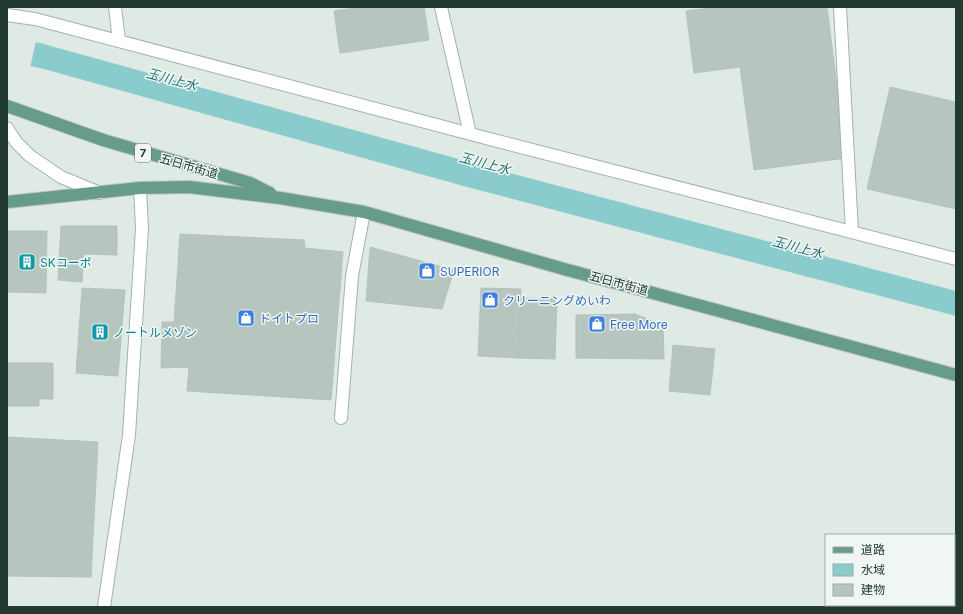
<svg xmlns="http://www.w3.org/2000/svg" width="963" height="614" font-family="Inter,'Noto Sans JP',sans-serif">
	<rect width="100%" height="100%" fill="#e0eae4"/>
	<!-- water -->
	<path fill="#8acccd" d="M 7,37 L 40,43 L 491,168 L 956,291 L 956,316 L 467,187 L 44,69 L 7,61 Z"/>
	<!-- pier -->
	<path fill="#e0eae4" d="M 7,35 L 36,41 L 30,68 L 7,63 Z"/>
	<!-- building -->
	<path fill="#b6c5bd" stroke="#b3c3ba" d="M 362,7 L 424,7 L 429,40 L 340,53 L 334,11 Z
		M 719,7 L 827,7 L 846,158 L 754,170 L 740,67 L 694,73 L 686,11 Z
		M 890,87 L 956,102 L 956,209 L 867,189 Z
		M 61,226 L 117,226 L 117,255 L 84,254 L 82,282 L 58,280 Z
		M 7,231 L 47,231 L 46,293 L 7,292 Z
		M 180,234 L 304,240 L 305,248 L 343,252 L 331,400 L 187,391 L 189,367 L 161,368 L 162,322 L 174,322 Z
		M 370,247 L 454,270 L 442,309 L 366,301 Z
		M 82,288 L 125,290 L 118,376 L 76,373 Z
		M 481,288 L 521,289 L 518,358 L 478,356 Z
		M 520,298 L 557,299 L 555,359 L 518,358 Z
		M 635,314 L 663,325 L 664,359 L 576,358 L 576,315 Z
		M 673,345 L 715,349 L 710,395 L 669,391 Z
		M 7,363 L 53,363 L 53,399 L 39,399 L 39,406 L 7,406 Z
		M 7,437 L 98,442 L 91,577 L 7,576 Z"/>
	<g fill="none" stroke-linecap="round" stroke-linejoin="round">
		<!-- street casing -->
		<g stroke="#a3b2aa" stroke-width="14">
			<path id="street" d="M 115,7 L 119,41
				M 441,7 L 470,134
				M 840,7 L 852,232
				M 7,15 L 35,19 L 482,137 L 956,259
				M 341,418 L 352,276 L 364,212
				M 104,607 L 129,435 L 142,228 L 140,188"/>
		</g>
		<!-- secondary casing -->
		<g stroke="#a0b5ab" stroke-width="14">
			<path id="secondary" d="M 7,128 L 16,142 L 30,156 L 61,177 L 100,193"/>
		</g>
		<!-- primary casing -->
		<g stroke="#bdc4c1" stroke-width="14">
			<path id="primary" d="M 7,106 L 103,140 L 250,183 L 270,193
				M 7,202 L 140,188 L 189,187 L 280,198 L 364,212 L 564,269 L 956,375"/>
		</g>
		<!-- street -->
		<use href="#street" stroke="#fff" stroke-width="12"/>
		<!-- secondary -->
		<use href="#secondary" stroke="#fff" stroke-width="12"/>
		<!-- primary -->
		<use href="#primary" stroke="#679d88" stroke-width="12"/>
	</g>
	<!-- icons -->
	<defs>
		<g id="building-square" transform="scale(0.9)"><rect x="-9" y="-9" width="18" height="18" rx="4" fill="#0f9aa8" stroke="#f0f7f3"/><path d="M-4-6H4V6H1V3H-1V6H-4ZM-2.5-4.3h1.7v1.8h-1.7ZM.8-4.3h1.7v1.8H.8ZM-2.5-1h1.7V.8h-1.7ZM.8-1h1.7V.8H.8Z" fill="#fff"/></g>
		<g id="shop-square" transform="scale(0.9)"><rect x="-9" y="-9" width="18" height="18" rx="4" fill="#3f7fe0" stroke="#f0f7f3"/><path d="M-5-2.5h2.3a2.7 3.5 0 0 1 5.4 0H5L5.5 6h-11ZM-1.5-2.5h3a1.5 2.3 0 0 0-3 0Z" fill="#fff"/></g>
	</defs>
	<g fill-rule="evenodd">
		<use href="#building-square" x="27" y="262"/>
		<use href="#shop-square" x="427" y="271"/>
		<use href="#shop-square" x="490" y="300"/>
		<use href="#shop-square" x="246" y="318"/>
		<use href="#shop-square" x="597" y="324"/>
		<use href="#building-square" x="100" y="332"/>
	</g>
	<g text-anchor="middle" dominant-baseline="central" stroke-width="3" stroke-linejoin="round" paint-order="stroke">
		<!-- shield labels -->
		<rect fill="#f0f7f3" stroke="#60736a" stroke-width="1" x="135" y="144" width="16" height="18" rx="3"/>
		<g font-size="11" font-weight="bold" fill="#223a30">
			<text x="143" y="153">7</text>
		</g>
		<!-- street labels -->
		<g font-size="12" fill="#223a30" stroke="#f0f7f3">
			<text transform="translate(189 166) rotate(16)">五日市街道</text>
			<text transform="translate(619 283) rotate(15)">五日市街道</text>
		</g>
		<!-- culture labels -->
		<g font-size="12" fill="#0d838f" stroke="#f0f7f3" text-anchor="start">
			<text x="40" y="262">SKコーポ</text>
			<text x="113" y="332">ノートルメゾン</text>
		</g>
		<!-- shop labels -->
		<g font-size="12" fill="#366cbe" stroke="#f0f7f3" text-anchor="start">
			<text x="440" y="271">SUPERIOR</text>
			<text x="503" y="300">クリーニングめいわ</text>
			<text x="259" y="318">ドイトプロ</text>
			<text x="610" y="324">Free More</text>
		</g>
		<!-- water labels -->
		<g font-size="13" font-style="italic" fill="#1f6f72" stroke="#f0f7f3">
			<text transform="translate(172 79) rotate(15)">玉川上水</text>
			<text transform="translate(485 163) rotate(15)">玉川上水</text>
			<text transform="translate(798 247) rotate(15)">玉川上水</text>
		</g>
	</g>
	<!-- border -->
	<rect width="963" height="614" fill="none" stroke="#223a30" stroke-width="16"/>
	<!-- legend -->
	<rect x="825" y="534" width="130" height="72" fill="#f0f7f3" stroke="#9eaba5"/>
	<rect x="833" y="547" width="20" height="6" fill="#679d88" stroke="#9eaba5"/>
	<text x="861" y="554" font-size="12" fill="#223a30">道路</text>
	<rect x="833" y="564" width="20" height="12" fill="#8acccd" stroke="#9eaba5"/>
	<text x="861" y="574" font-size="12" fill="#223a30">水域</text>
	<rect x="833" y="584" width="20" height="12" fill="#b6c5bd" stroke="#9eaba5"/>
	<text x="861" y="594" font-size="12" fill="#223a30">建物</text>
</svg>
